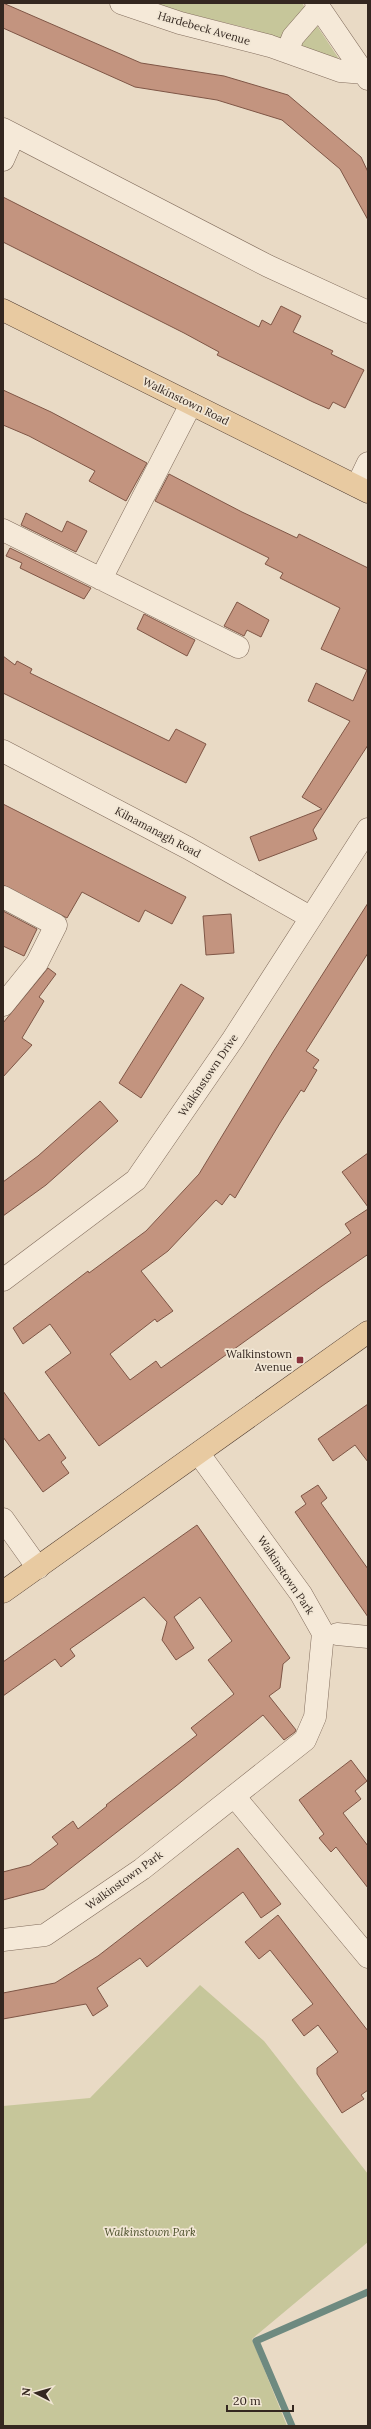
<svg xmlns="http://www.w3.org/2000/svg" width="371" height="2429" font-family="Lora,serif">
	<rect width="100%" height="100%" fill="#e9dac5"/>
	<!-- green -->
	<path fill="#c6c69a" d="M 145,3 L 302,3 L 339,59 L 251,29 Z
		M 200,1985 L 264,2041 L 368,2174 L 368,2242 L 252,2339 L 287,2426 L 3,2426 L 3,2106 L 90,2098 Z"/>
	<g fill="none" stroke-linecap="round" stroke-linejoin="round">
		<!-- stream -->
		<path stroke="#6e8a80" stroke-width="7" d="M 292,2426 L 256,2341 L 368,2292"/>
	</g>
	<!-- building -->
	<path fill="#c3947f" stroke="#7f5646" d="M 3,3 L 141,63 L 224,76 L 288,95 L 361,157 L 368,172 L 368,220 L 340,169 L 282,120 L 217,100 L 135,87 L 3,28 Z
		M 3,197 L 259,327 L 262,320 L 271,325 L 281,306 L 301,316 L 293,332 L 333,351 L 331,354 L 364,370 L 345,408 L 333,402 L 329,409 L 313,402 L 217,355 L 219,352 L 184,333 L 3,242 Z
		M 3,390 L 51,412 L 147,463 L 126,501 L 89,481 L 95,471 L 29,436 L 3,425 Z
		M 169,474 L 242,512 L 297,538 L 299,534 L 368,568 L 368,745 L 313,830 L 317,839 L 259,861 L 250,837 L 322,809 L 302,797 L 350,721 L 308,701 L 316,683 L 353,701 L 367,670 L 321,649 L 340,608 L 280,578 L 283,573 L 265,564 L 269,558 L 155,501 Z
		M 26,513 L 62,532 L 67,521 L 87,531 L 76,552 L 21,525 Z
		M 10,548 L 91,588 L 84,599 L 20,568 L 22,563 L 6,556 Z
		M 237,602 L 269,620 L 261,637 L 247,630 L 244,636 L 224,626 Z
		M 144,614 L 195,640 L 187,656 L 137,629 Z
		M 3,656 L 15,665 L 17,661 L 32,669 L 30,673 L 169,741 L 176,729 L 206,744 L 186,783 L 3,693 Z
		M 3,804 L 186,897 L 172,924 L 145,910 L 139,922 L 82,892 L 67,918 L 3,885 Z
		M 368,903 L 368,953 L 306,1051 L 319,1060 L 313,1068 L 317,1070 L 304,1092 L 301,1090 L 280,1123 L 235,1198 L 230,1194 L 222,1205 L 216,1200 L 168,1251 L 141,1271 L 173,1311 L 157,1322 L 155,1319 L 110,1354 L 130,1380 L 156,1361 L 161,1368 L 351,1233 L 345,1224 L 368,1209 L 368,1257 L 367,1255 L 322,1286 L 99,1446 L 45,1372 L 71,1353 L 50,1324 L 23,1344 L 13,1328 L 88,1271 L 89,1273 L 146,1231 L 199,1174 L 273,1052 Z
		M 3,911 L 37,929 L 24,956 L 3,946 Z
		M 231,914 L 234,953 L 206,955 L 203,916 Z
		M 48,968 L 56,974 L 39,997 L 44,1001 L 22,1038 L 32,1045 L 3,1077 L 3,1023 Z
		M 181,984 L 204,998 L 141,1098 L 119,1083 Z
		M 100,1101 L 118,1121 L 46,1185 L 3,1216 L 3,1182 L 38,1156 Z
		M 368,1153 L 368,1207 L 342,1172 Z
		M 3,1391 L 39,1441 L 49,1434 L 66,1458 L 61,1462 L 69,1473 L 43,1492 L 3,1437 Z
		M 368,1404 L 368,1462 L 355,1445 L 333,1461 L 318,1439 Z
		M 318,1485 L 327,1498 L 321,1503 L 368,1569 L 368,1617 L 295,1512 L 306,1504 L 301,1496 Z
		M 197,1525 L 290,1658 L 283,1664 L 280,1688 L 269,1696 L 296,1730 L 295,1732 L 284,1740 L 263,1715 L 176,1786 L 44,1889 L 3,1900 L 3,1872 L 30,1865 L 58,1844 L 52,1837 L 73,1821 L 78,1829 L 107,1806 L 106,1805 L 197,1735 L 191,1728 L 234,1694 L 208,1660 L 232,1641 L 200,1597 L 174,1617 L 194,1648 L 176,1660 L 162,1640 L 167,1622 L 144,1597 L 70,1649 L 75,1656 L 61,1667 L 55,1659 L 3,1696 L 3,1662 Z
		M 351,1760 L 367,1781 L 355,1791 L 361,1799 L 343,1813 L 368,1846 L 368,1888 L 336,1847 L 331,1852 L 319,1838 L 324,1834 L 299,1800 Z
		M 238,1848 L 281,1904 L 261,1918 L 243,1892 L 147,1967 L 140,1958 L 97,1988 L 108,2006 L 93,2016 L 86,2004 L 3,2019 L 3,1993 L 55,1983 L 98,1956 Z
		M 278,1915 L 368,2031 L 368,2090 L 361,2095 L 364,2099 L 342,2113 L 317,2074 L 317,2068 L 338,2052 L 318,2025 L 304,2036 L 292,2020 L 313,2004 L 270,1950 L 259,1959 L 245,1942 Z"/>
	<g fill="none" stroke-linecap="round" stroke-linejoin="round">
		<!-- minor casing -->
		<g stroke="#826d5d" stroke-width="23">
			<path id="minor" d="M 121,3 L 180,23 L 270,46 L 340,71 L 365,73
				M 316,3 L 368,79
				M 287,52 L 293,37 L 319,7
				M 3,129 L 268,266 L 368,312
				M 3,160 L 14,135
				M 357,486 L 368,463
				M 3,530 L 238,647
				M 101,579 L 191,404
				M 3,751 L 188,848 L 310,917
				M 3,897 L 56,925 L 37,963 L 3,1005
				M 3,1280 L 136,1180 L 233,1039 L 368,829
				M 3,1519 L 38,1568
				M 337,1634 L 368,1637
				M 234,1796 L 368,1957
				M 3,1940 L 45,1935 L 142,1869 L 305,1740 L 315,1717 L 323,1633 L 301,1594 L 199,1454"/>
		</g>
		<!-- major casing -->
		<g stroke="#503c31" stroke-width="23">
			<path id="major" d="M 3,310 L 368,492
				M 3,1592 L 368,1332"/>
		</g>
		<!-- minor -->
		<use href="#minor" stroke="#f5e9d8" stroke-width="22"/>
		<!-- major -->
		<use href="#major" stroke="#e8caa1" stroke-width="22"/>
	</g>
	<!-- markers -->
	<rect fill="#8b343e" stroke="#f1e6d4" stroke-width="1.5" x="296" y="1356" width="8" height="8" rx="2"/>
	<g text-anchor="middle" dominant-baseline="central" stroke-width="3.5" stroke-linejoin="round" paint-order="stroke">
		<!-- street labels -->
		<g font-size="11" fill="#342720" stroke="#f1e6d4">
			<text transform="translate(204 28) rotate(16)">Hardebeck Avenue</text>
			<text transform="translate(186 401) rotate(26)">Walkinstown Road</text>
			<text transform="translate(158 832) rotate(28)">Kilnamanagh Road</text>
			<text transform="translate(208 1075) rotate(-56)">Walkinstown Drive</text>
			<text transform="translate(286 1575) rotate(56)">Walkinstown Park</text>
			<text transform="translate(124 1880) rotate(-36)">Walkinstown Park</text>
		</g>
		<!-- poi labels -->
		<g font-size="11" fill="#342720" stroke="#f1e6d4" text-anchor="end">
			<text x="292" y="1354">Walkinstown<tspan x="292" dy="13">Avenue</tspan></text>
		</g>
		<!-- park labels -->
		<g font-size="11" font-style="italic" fill="#494e28" stroke="#f1e6d4">
			<text x="150" y="2232">Walkinstown Park</text>
		</g>
	</g>
	<!-- border -->
	<rect width="371" height="2429" fill="none" stroke="#342720" stroke-width="8"/>
	<!-- north arrow -->
	<g transform="translate(36 2393) rotate(276)" stroke="#f1e6d4" stroke-width="3" paint-order="stroke">
	<path d="M0-3L7 15L0 10L-7 15Z" fill="#342720"/>
	<text y="-6" font-size="11" font-weight="bold" text-anchor="middle" fill="#342720">N</text>
	</g>
	<!-- scale -->
	<path d="M227 2405v6h66v-6" fill="none" stroke="#342720" stroke-width="2"/>
	<text x="233" y="2405" font-size="12" fill="#342720" stroke="#f1e6d4" stroke-width="3" paint-order="stroke">20 m</text>
</svg>
